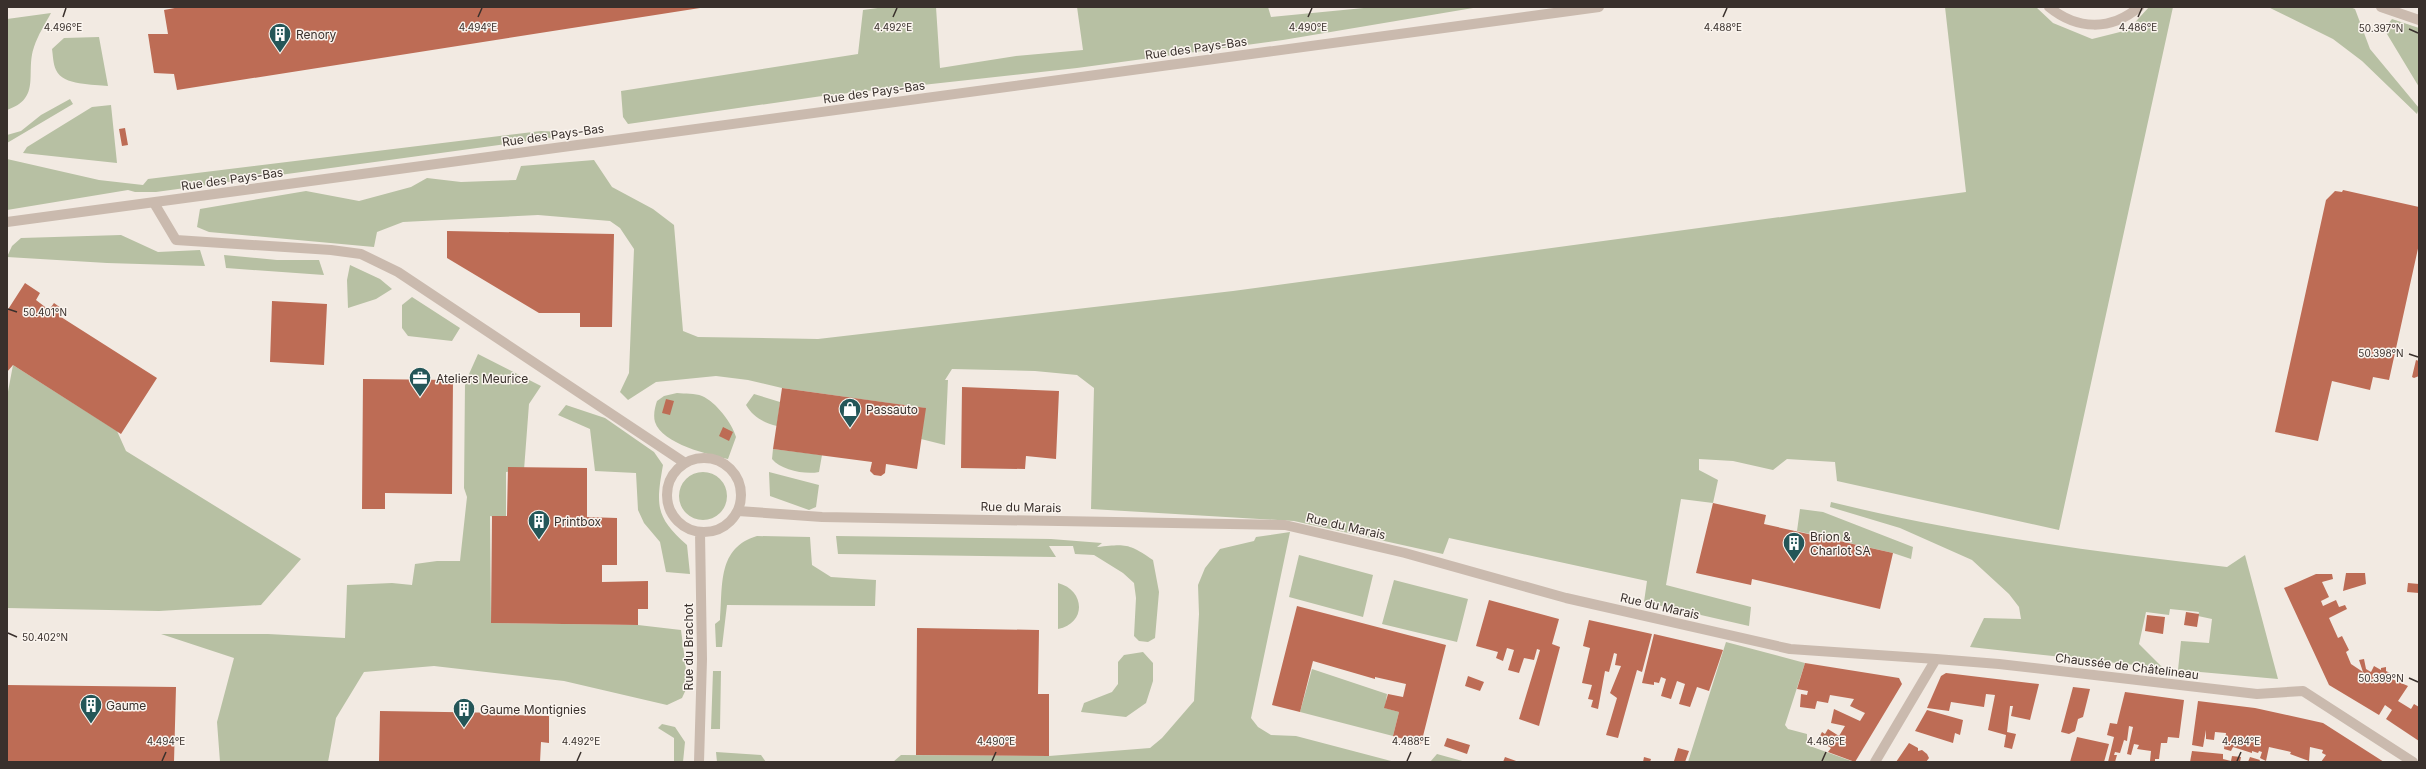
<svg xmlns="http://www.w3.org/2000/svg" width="2426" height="769" font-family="Inter,sans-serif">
	<rect width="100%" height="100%" fill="#f2eae2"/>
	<!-- green -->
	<path fill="#b7c0a3" d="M 885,7 L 936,7 L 940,68 L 1016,56 L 1083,50 L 1077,7 L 1268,7 L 1271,17 L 1374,7 L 1479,7 L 1283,40 L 1077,68 L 822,96 L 628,124 L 623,117 L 621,91 L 858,54 L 863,10 Z
		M 1945,7 L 2036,7 L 2053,23 L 2092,39 L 2128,30 L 2149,7 L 2173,7 L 2059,530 L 1837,481 L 1835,462 L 1787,459 L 1773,470 L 1733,461 L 1699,459 L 1699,470 L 1718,480 L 1713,503 L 1681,499 L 1666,585 L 1751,607 L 1749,626 L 1644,602 L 1647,581 L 1449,538 L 1443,554 L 1294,521 L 1091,509 L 1094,388 L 1077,375 L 1035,371 L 952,369 L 945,380 L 948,380 L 945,445 L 921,439 L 925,408 L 782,388 L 748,380 L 716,376 L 656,382 L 628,400 L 620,392 L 629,373 L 634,249 L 620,228 L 610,221 L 538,215 L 403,222 L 377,232 L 374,247 L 209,232 L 197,227 L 200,209 L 306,191 L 359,201 L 411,187 L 427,178 L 461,182 L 516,180 L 521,166 L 594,160 L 612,187 L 653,209 L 674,225 L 683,331 L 698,337 L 818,339 L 1233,291 L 1966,192 Z
		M 2268,7 L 2350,7 L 2355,9 L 2370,49 L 2419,108 L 2417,114 L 2362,61 L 2333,39 Z
		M 51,13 C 45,24 38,35 34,47 C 25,73 42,98 7,110 L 7,19 Z
		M 2392,19 L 2419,28 L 2419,87 L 2384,29 Z
		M 99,37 L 108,86 C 94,84 63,86 56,70 C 53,64 53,55 52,49 L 64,38 Z
		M 70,99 L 73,104 L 7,143 L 7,135 L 21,131 L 41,115 Z
		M 111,105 L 117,163 L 23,153 L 27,147 L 92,107 Z
		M 541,131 L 586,133 L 156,192 L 135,192 L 128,190 L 7,210 L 7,159 L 99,180 L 143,185 L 148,179 Z
		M 121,235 L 158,252 L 200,250 L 205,266 L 107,263 L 7,257 L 12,246 L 21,238 Z
		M 224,255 L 277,260 L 319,260 L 324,275 L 226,268 Z
		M 350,265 L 380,279 L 392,289 L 376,299 L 348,308 L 347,280 Z
		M 412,297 L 460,328 L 452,341 L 408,336 L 402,328 L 402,305 Z
		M 478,354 L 541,386 L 529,404 L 524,470 L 506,472 L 506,519 L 490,516 L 491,623 L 638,625 L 681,630 L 688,685 L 682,698 L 667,705 L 564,681 L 434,666 L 364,672 L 336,718 L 328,762 L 220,762 L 217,722 L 234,658 L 161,634 L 268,634 L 345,638 L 347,585 L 392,583 L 412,585 L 415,564 L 437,561 L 460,561 L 467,497 L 464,488 L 465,383 Z
		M 13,365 L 117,431 L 126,451 L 301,559 L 261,605 L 159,611 L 7,608 L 7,397 Z
		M 677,393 C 685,394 695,393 702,396 C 716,402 732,423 736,437 L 728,459 C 710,455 662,444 655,422 C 653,415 655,407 657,401 L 664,396 Z
		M 754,394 L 780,402 L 777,426 C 764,423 753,417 746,405 Z
		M 566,405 L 605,418 L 654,452 L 663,465 C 656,505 655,517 687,545 L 690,574 L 666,572 L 660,542 L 644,523 L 638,510 L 636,473 L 595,471 L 590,429 L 558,415 Z
		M 773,449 L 822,455 L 819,472 C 805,475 781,470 772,459 Z
		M 769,472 L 819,485 L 816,507 L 809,510 L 770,496 Z
		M679 496a24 24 0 1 1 48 0a24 24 0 1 1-48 0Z
		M 1831,502 C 1961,534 2094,552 2227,567 L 2245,555 L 2278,679 L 2178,670 L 2181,641 L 2209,643 L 2212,619 L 2198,616 L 2199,612 L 2170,609 L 2169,615 L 2146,612 L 2139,644 L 2163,668 L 1970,647 L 1984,618 L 2021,619 L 2019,607 L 2009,594 L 1972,560 L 1900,528 L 1830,507 Z
		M 1800,509 L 1823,512 L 1913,547 L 1911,559 L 1893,553 L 1797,531 Z
		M 1290,532 L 1251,718 L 1258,727 L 1271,735 L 1296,736 L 1395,762 L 893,762 L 901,755 L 1049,756 L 1150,748 L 1162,738 L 1194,701 L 1199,614 L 1198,585 L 1205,568 L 1220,549 L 1254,541 L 1256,537 Z
		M 757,536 L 810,537 L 812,565 L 831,577 L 876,580 L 875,606 L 727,605 L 722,647 L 716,647 L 715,624 L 720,620 C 723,585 717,548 757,536 Z
		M 836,536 L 1051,539 L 1102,543 L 1097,547 C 1126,544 1128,543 1153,560 L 1159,592 L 1155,638 L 1148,642 L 1139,641 L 1134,636 L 1136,598 L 1134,583 L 1123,573 L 1094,555 L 1075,554 L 1073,546 L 1049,546 L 1056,557 L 838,554 Z
		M 1299,555 L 1373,575 L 1363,617 L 1289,597 Z
		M 1394,580 L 1468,599 L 1457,642 L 1382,624 Z
		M 1058,583 C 1085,590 1087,623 1058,629 Z
		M 1726,642 L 1805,663 L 1785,725 L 1788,729 L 1807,734 L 1807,745 L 1854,762 L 1688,762 Z
		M 1143,652 L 1153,663 L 1153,681 L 1146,703 L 1126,717 L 1081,712 L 1084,703 L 1112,692 L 1118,684 L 1118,662 L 1124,655 Z
		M 1312,669 L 1387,694 L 1385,708 L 1399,712 L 1393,736 L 1300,712 Z
		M 713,671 L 721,671 L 720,729 L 711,729 Z
		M 662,724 L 675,727 L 685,742 L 683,762 L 674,762 L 674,738 L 658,728 Z
		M 716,752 L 761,755 L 766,762 L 717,762 Z
		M 1437,754 L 1466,762 L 1430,762 Z"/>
	<!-- building -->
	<path fill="#bd6c55" d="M 180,7 L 700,7 L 700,8 L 177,90 L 174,74 L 154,73 L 148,34 L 168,34 L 164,10 Z
		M 125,128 L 128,145 L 122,146 L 119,129 Z
		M 2343,190 L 2419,207 L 2419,244 L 2389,380 L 2373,377 L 2370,390 L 2332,381 L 2318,441 L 2275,432 L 2326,200 L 2335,191 L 2342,192 Z
		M 447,231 L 614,234 L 612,327 L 580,327 L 580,313 L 539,313 L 447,258 Z
		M 25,283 L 40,293 L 36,300 L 49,310 L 54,303 L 65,311 L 61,317 L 157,378 L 121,434 L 13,365 L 7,372 L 7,311 Z
		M 272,301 L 327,304 L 324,365 L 270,362 Z
		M 2416,360 L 2419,361 L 2419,376 L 2414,378 L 2412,377 Z
		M 363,379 L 453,380 L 452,494 L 385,493 L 385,509 L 362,509 Z
		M 962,387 L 1059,391 L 1056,459 L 1026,456 L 1025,469 L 961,468 Z
		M 782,388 L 926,408 L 917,469 L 886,464 L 885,473 L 881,476 L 874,475 L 870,471 L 872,462 L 773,449 Z
		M 666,399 L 674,401 L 670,415 L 662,413 Z
		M 723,427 L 733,432 L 729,441 L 719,436 Z
		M 508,467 L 587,468 L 587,517 L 617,518 L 617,565 L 602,565 L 602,582 L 648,581 L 648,609 L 638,609 L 638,625 L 491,623 L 492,516 L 507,516 Z
		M 1713,503 L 1766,515 L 1764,524 L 1893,553 L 1880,609 L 1752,579 L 1751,585 L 1696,573 Z
		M 2346,573 L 2365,573 L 2366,584 L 2343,591 Z
		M 2316,574 L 2332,574 L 2333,579 L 2322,582 L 2329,597 L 2321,601 L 2323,606 L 2336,600 L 2339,607 L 2345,605 L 2347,609 L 2329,618 L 2338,638 L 2342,636 L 2349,650 L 2346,652 L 2351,664 L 2363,672 L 2359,660 L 2364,659 L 2366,669 L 2371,672 L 2374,666 L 2381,670 L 2381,668 L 2386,667 L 2386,671 L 2392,674 L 2392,679 L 2408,686 L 2398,701 L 2411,709 L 2414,704 L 2419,707 L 2419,741 L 2386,719 L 2392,710 L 2385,705 L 2379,715 L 2329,685 L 2284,588 Z
		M 2408,583 L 2419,584 L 2419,593 L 2407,592 Z
		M 1489,600 L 1559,619 L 1552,644 L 1560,647 L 1539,726 L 1519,719 L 1540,650 L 1537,649 L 1534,660 L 1524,658 L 1519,673 L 1508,670 L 1514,650 L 1507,648 L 1503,661 L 1496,658 L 1498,652 L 1476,646 Z
		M 1297,606 L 1446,645 L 1421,744 L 1393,736 L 1399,712 L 1384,708 L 1388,694 L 1403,697 L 1406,684 L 1375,677 L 1375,679 L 1313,661 L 1300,712 L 1272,705 Z
		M 2186,612 L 2199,614 L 2197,627 L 2184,625 Z
		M 2147,615 L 2165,617 L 2163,634 L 2145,631 Z
		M 1589,620 L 1652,634 L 1642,672 L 1637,670 L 1618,738 L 1606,735 L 1617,698 L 1610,693 L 1621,666 L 1615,665 L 1617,654 L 1614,653 L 1609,672 L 1605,671 L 1598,709 L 1591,707 L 1593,700 L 1588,699 L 1592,685 L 1582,683 L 1590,648 L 1583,646 Z
		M 917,628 L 1039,630 L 1038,694 L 1049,694 L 1049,756 L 916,755 Z
		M 1654,634 L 1723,650 L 1709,691 L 1697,687 L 1690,707 L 1679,704 L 1685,684 L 1677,681 L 1671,699 L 1661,696 L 1666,679 L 1661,677 L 1659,683 L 1654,682 L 1654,685 L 1642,683 Z
		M 1805,663 L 1899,678 L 1902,684 L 1855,762 L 1828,752 L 1831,748 L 1820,741 L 1822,738 L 1820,736 L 1822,732 L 1825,734 L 1828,729 L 1839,736 L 1845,726 L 1831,723 L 1834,709 L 1860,721 L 1865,713 L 1850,706 L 1854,699 L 1830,695 L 1828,703 L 1817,701 L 1815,709 L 1800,707 L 1801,694 L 1807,695 L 1808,691 L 1797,689 Z
		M 1946,673 L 2039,684 L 2030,720 L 2011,716 L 2013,706 L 2010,706 L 2007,732 L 2016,734 L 2012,749 L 2004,747 L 2006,735 L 1988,730 L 1995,695 L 1986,694 L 1984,707 L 1951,702 L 1949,711 L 1927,708 L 1941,676 Z
		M 1468,676 L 1484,682 L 1480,691 L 1465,686 Z
		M 7,685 L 176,687 L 174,762 L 7,762 Z
		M 2073,687 L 2090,689 L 2083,717 L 2078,719 L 2075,731 L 2069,734 L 2061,732 Z
		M 2125,692 L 2184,700 L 2179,738 L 2168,737 L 2167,743 L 2161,743 L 2159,759 L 2155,759 L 2155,762 L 2150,761 L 2151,751 L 2137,749 L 2139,745 L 2134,744 L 2131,755 L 2127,754 L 2133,727 L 2129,726 L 2127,741 L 2124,740 L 2120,753 L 2115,752 L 2114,755 L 2117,755 L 2115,762 L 2108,762 L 2114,737 L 2107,735 L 2110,723 L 2117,724 Z
		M 2198,701 L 2255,708 L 2323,723 L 2384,762 L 2321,762 L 2326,755 L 2322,753 L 2323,750 L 2310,747 L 2309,761 L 2290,754 L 2291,752 L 2269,747 L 2266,761 L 2260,758 L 2262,752 L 2259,751 L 2258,753 L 2252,751 L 2252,753 L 2233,747 L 2231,751 L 2224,749 L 2226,733 L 2215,732 L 2214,740 L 2206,739 L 2206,730 L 2203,747 L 2192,745 Z
		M 1927,710 L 1963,720 L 1960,735 L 1955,733 L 1953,743 L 1915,731 Z
		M 380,711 L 509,713 L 510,715 L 549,716 L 549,743 L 541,742 L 540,762 L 379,762 Z
		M 2077,737 L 2109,744 L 2104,762 L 2070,762 Z
		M 1447,738 L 1470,745 L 1467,754 L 1444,746 Z
		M 1909,743 L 1918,748 L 1918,751 L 1922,750 L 1927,754 L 1929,758 L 1926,762 L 1896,762 Z
		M 1678,748 L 1689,751 L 1685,762 L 1674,761 Z
		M 2192,751 L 2223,754 L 2223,759 L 2231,761 L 2232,756 L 2241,757 L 2240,762 L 2190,762 Z
		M 1505,757 L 1519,762 L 1503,762 Z
		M 1644,757 L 1651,759 L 1650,762 L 1643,762 Z
		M 2250,757 L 2260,760 L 2259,762 L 2248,762 Z"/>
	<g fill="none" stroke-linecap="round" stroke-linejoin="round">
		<!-- minor -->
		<path stroke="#cabaae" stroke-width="10" d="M 154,203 L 176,240 L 331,250 L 361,254 L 398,272 L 685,463
			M667 495a37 37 0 1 1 74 0a37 37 0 1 1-74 0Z
			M 738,511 L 822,517 L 1285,525 L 1405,553 L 1566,598 L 1790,649 L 1936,659
			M 699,762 L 702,659 L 700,532
			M 1875,762 L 1936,659 L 1999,664 L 2257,694 L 2303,691 L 2413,762"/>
		<!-- tertiary -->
		<path stroke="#cabaae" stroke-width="10" d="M 2049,7 C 2077,30 2111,31 2139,7
			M 2381,7 L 2419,20
			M 7,222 L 1599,7"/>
	</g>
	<!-- ticks -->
	<path fill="none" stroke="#39302c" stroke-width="1.5" d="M 63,17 L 66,8M 478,17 L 482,8M 893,17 L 897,8M 1308,17 L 1312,8M 1723,17 L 1727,8M 2138,17 L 2142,8M 2409,29 L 2418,33M 8,309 L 17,312M 2409,354 L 2418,357M 8,633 L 17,637M 2409,678 L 2418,682M 162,761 L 166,752M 577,761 L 581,752M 992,761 L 996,752M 1407,761 L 1411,752M 1822,761 L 1826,752M 2237,761 L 2241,752"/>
	<!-- icons -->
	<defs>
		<g id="building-pin" transform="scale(1.15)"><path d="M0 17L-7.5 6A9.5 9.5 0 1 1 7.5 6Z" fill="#245658" stroke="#faf4ee"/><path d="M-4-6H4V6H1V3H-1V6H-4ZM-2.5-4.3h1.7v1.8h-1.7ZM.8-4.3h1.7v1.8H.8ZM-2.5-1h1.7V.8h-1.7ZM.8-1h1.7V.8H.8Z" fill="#fff"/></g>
		<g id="office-pin" transform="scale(1.15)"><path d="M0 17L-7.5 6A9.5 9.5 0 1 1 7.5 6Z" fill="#245658" stroke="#faf4ee"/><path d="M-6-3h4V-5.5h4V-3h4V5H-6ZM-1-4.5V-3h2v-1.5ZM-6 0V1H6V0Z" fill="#fff"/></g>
		<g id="shop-pin" transform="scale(1.15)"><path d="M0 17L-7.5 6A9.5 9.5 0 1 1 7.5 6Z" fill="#245658" stroke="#faf4ee"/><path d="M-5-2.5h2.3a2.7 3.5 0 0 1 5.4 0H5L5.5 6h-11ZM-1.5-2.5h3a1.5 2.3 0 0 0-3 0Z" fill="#fff"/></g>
	</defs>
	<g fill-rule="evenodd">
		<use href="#building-pin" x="280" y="34"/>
		<use href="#office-pin" x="420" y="378"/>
		<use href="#shop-pin" x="850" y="409"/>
		<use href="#building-pin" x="539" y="521"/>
		<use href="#building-pin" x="1794" y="543"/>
		<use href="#building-pin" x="91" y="705"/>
		<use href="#building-pin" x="464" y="709"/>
	</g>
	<g text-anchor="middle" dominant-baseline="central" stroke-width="3" stroke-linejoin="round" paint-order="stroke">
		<!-- poi labels -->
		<g font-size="12" fill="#39302c" stroke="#faf4ee" text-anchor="start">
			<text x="296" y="34">Renory</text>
			<text x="436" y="378">Ateliers Meurice</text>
			<text x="866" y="409">Passauto</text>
			<text x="554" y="521">Printbox</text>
			<text x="1810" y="536">Brion &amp;<tspan x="1810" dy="14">Charlot SA</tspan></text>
			<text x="106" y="705">Gaume</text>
			<text x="480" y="709">Gaume Montignies</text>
		</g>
		<!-- street labels -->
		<g font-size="12" fill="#39302c" stroke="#faf4ee">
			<text transform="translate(1196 48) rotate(-8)">Rue des Pays-Bas</text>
			<text transform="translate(874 92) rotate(-8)">Rue des Pays-Bas</text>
			<text transform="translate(553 135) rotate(-8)">Rue des Pays-Bas</text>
			<text transform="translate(232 179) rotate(-8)">Rue des Pays-Bas</text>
			<text transform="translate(1021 507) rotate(1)">Rue du Marais</text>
			<text transform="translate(1346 526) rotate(13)">Rue du Marais</text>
			<text transform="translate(1660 606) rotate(13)">Rue du Marais</text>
			<text transform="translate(688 647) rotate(-90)">Rue du Brachot</text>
			<text transform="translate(2127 666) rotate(7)">Chaussée de Châtelineau</text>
		</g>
	</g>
	<g font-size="10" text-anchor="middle" fill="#39302c" stroke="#faf4ee" stroke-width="3" stroke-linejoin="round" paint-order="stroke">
		<text x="63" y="31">4.496°E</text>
		<text x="478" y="31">4.494°E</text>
		<text x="893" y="31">4.492°E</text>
		<text x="1308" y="31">4.490°E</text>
		<text x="1723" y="31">4.488°E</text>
		<text x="2138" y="31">4.486°E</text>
		<text x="2381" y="32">50.397°N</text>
		<text x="45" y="316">50.401°N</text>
		<text x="2381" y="357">50.398°N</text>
		<text x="45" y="641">50.402°N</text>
		<text x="2381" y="682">50.399°N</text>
		<text x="166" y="745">4.494°E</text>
		<text x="581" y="745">4.492°E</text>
		<text x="996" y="745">4.490°E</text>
		<text x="1411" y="745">4.488°E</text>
		<text x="1826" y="745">4.486°E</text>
		<text x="2241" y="745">4.484°E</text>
	</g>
	<!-- border -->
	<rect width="2426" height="769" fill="none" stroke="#39302c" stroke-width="16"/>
</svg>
